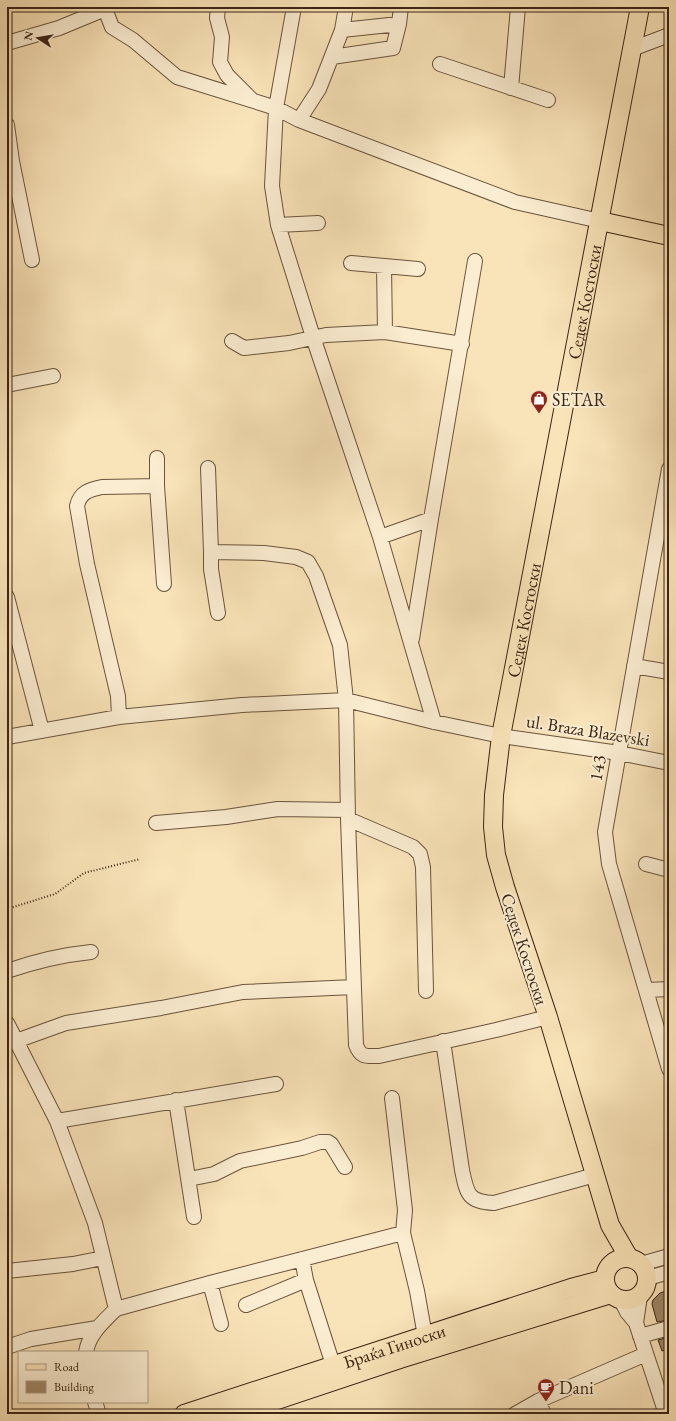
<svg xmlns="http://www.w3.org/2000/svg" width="676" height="1421" font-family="'EB Garamond',serif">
	<rect width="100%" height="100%" fill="#f9e3b8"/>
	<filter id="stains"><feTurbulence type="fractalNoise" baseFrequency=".005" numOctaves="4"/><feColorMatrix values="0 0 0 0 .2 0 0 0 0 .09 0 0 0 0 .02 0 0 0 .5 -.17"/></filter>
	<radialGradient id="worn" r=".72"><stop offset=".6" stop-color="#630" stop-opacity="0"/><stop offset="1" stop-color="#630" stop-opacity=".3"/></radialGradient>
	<!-- building -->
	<path fill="#9e8869" stroke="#3b2513" d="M 669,1290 L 669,1320 L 657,1322 L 652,1304 L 653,1300 L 660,1293 Z
		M 669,1337 L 669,1355 L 666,1355 L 665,1350 L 662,1351 L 658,1340 Z"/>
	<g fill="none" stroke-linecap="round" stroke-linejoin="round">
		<!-- minor casing -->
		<g stroke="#6a543c" stroke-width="16">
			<path id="minor" d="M 218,7 L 217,18 L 222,37 L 220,62 L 227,75 L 252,100
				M 294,7 L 276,108 L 299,120 L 515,202 L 600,221
				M 105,9 L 112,27 L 133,40 L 177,77 L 276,108 L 272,186 L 278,225 L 313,337 L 380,537 L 434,722
				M 342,30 L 399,24
				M 7,43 L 59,28 L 105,9 L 105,7
				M 632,49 L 669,35
				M 332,57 L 393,48 L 399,24 L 401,7
				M 440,64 L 548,100
				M 511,88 L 518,7
				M 299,120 L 319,89 L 342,30 L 346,7
				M 7,125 L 12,161 L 32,260
				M 278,225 L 318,223
				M 351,263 L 418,269
				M 384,266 L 385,332
				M 232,341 L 244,348 L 289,343 L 326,335 L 385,332 L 462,344
				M 7,385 L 53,376
				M 208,468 L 211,552
				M 669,469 L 605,832 L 609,864 L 669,1069
				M 157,486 L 164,584
				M 380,537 L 431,519 L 475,261
				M 7,597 L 42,731
				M 218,613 L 211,569 L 211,552 L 264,553 L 296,557 L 308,562 L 316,576 L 340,645 L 346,700 L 348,819 L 356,1045 C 361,1058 366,1056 379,1056 L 496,1030 L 548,1017
				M 412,639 L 431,519
				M 634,666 L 669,672
				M 119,717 L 118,696 L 87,564 L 77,506 C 80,492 89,490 102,487 L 157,486 L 157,458
				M 7,737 L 119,717 L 242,705 L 346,700 L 434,722 L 501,736 L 619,753 L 669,763
				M 348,819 L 413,847 L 420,854 L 423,867 L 426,991
				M 156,823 L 226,817 L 278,809 L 348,810
				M 646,864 L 669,870
				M 7,971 C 36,961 61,955 91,952
				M 646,990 L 669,989
				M 7,1023 L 57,1121 L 95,1223 L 116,1309 C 103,1322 89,1334 86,1352
				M 16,1041 L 66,1023 L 161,1008 L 243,992 L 354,987
				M 443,1041 L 462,1170 C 467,1194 468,1202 494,1203 L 595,1175
				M 392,1098 L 405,1210 L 403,1233 L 417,1291 L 425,1336
				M 176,1100 L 194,1217
				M 57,1121 L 276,1084
				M 189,1179 L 214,1174 L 240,1161 L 302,1148 L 320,1142 L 328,1142 L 331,1144 L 345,1167
				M 302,1259 L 306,1280 L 333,1365
				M 641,1264 L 669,1256
				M 7,1271 L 73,1264 L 103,1258
				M 648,1278 L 669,1272
				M 210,1283 L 221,1324
				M 640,1296 L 636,1323 L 666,1414
				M 621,1300 L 627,1312 L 636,1323
				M 246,1305 L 306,1280
				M 116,1309 L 210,1283 L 403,1233
				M 640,1336 L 669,1328
				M 7,1347 L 31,1339 L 97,1328
				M 538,1401 L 544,1414
				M 95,1402 L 99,1414
				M 515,1414 L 538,1401 L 646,1354"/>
		</g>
		<!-- major casing -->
		<g stroke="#3b2513" stroke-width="20">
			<g id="major">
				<path d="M 600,221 L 669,236"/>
				<circle cx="626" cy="1279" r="21"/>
				<path id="s1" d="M 629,1258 L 610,1225 L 548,1017 L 505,887 L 496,855 L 493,827 L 494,795 L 501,736 L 640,7"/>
				<path id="s2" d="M 184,1414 L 571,1288 L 605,1279"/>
				<path d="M 235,1414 L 400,1359 L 611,1294"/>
			</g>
		</g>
		<!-- path -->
		<path stroke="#3b2513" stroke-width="2" stroke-dasharray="1 2" stroke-linecap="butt" d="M 7,909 L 55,894 L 84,873 L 140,859"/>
		<!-- minor -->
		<use href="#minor" stroke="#fbedd1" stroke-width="14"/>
		<!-- major -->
		<use href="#major" stroke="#f9e3b8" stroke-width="18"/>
	</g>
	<!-- icons -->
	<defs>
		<g id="shop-pin" transform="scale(0.9)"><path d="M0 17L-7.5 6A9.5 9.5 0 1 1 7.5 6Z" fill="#8f2418" stroke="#fbedd1"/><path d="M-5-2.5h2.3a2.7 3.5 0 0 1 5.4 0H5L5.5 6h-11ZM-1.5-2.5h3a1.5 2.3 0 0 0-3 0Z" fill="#fff"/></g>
		<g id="cafe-pin" transform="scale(0.9)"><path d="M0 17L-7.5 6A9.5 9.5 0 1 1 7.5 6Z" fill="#8f2418" stroke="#fbedd1"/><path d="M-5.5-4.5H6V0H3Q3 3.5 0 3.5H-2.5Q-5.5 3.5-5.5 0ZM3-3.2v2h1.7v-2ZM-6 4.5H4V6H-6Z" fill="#fff"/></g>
	</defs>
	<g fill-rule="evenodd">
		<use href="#shop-pin" x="539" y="399"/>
		<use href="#cafe-pin" x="546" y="1387"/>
	</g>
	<g text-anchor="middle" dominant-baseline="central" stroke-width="4" stroke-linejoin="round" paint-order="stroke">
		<!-- street labels -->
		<g font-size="18" fill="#3b2513" stroke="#fbedd1">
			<text stroke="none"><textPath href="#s1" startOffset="987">Седек Костоски</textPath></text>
			<text stroke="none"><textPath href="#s1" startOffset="663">Седек Костоски</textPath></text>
			<text transform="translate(588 730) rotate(9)">ul. Braza Blazevski</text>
			<text transform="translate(597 768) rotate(-80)">143</text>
			<text transform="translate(525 949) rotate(72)">Седек Костоски</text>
			<text stroke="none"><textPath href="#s2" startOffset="221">Браќа Гиноски</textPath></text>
		</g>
		<!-- poi labels -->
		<g font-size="18" fill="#3b2513" stroke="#fbedd1" text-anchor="start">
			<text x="552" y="399">SETAR</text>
			<text x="559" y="1387">Dani</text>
		</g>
	</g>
	<!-- margin -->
	<rect width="676" height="1421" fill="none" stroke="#f9e3b8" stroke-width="24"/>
	<rect x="8" y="8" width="660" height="1405" fill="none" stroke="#3b2513" stroke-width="2"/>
	<rect x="12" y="12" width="652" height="1397" fill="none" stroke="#3b2513"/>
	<!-- legend -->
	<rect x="18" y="1351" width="130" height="52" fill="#fbedd1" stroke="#ae9d85"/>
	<rect x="26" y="1364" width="20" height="6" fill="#f9e3b8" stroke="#ae9d85"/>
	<text x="54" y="1371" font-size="12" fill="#3b2513">Road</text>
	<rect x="26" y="1381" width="20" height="12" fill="#9e8869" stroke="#ae9d85"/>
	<text x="54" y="1391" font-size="12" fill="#3b2513">Building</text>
	<!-- north arrow -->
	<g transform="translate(38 38) rotate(282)" stroke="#fbedd1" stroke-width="3" paint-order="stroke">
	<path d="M0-3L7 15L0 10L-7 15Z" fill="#3b2513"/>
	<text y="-6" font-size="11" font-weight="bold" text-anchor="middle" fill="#3b2513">N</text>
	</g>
	<rect width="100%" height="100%" filter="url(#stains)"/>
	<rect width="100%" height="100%" fill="url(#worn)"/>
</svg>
